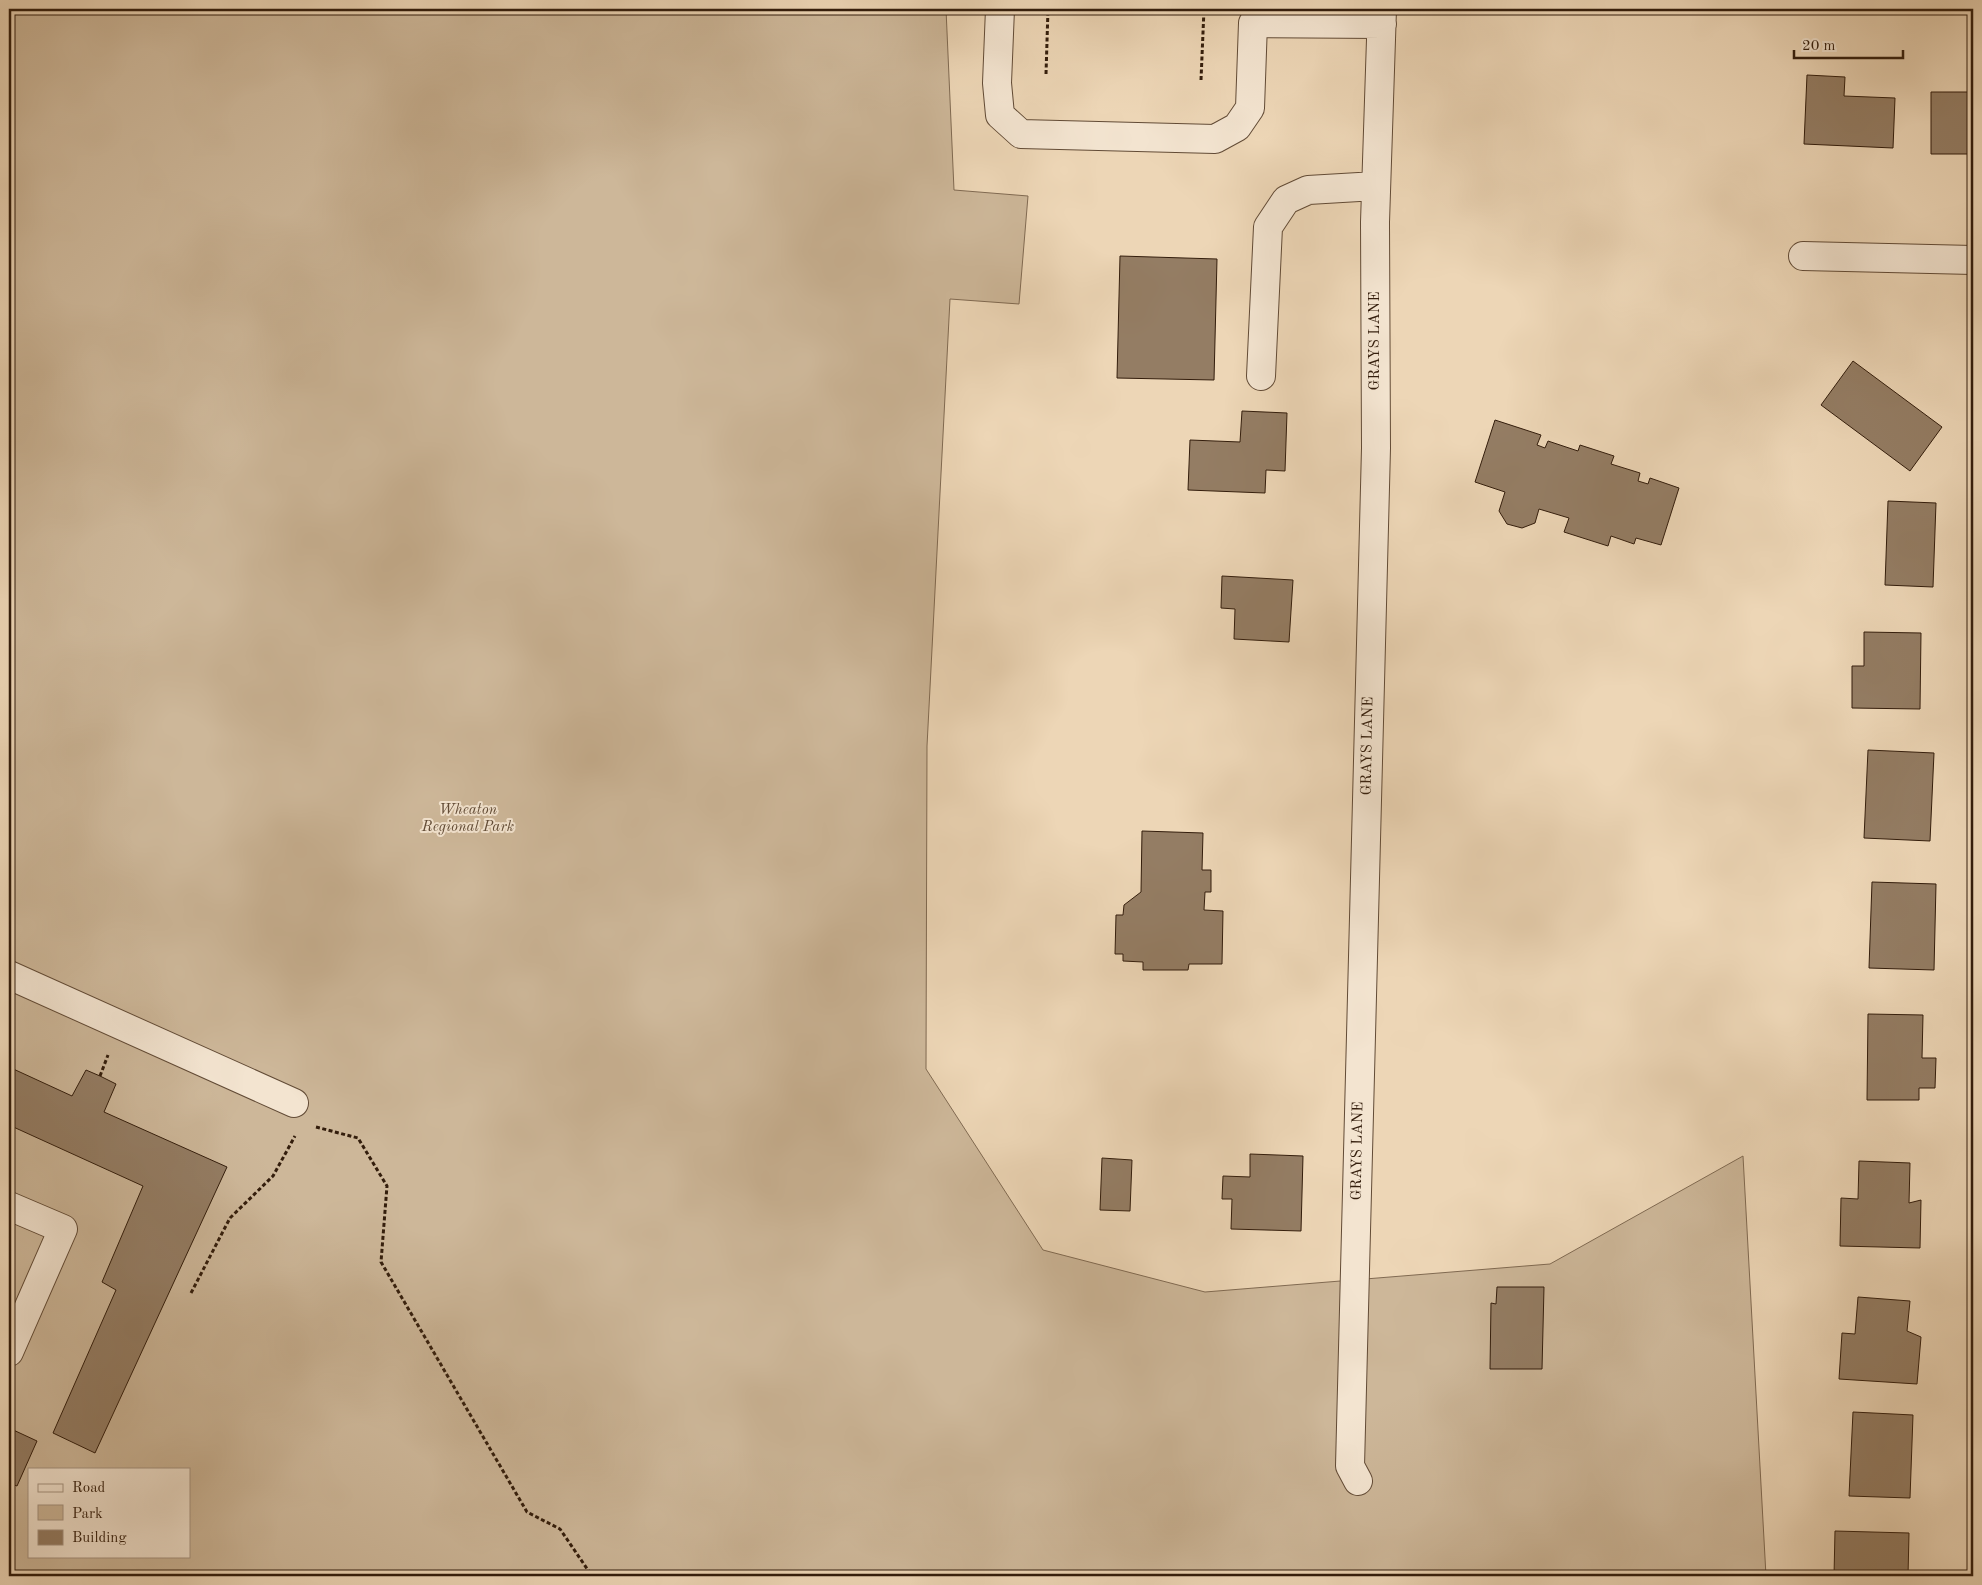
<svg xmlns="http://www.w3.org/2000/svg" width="1982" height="1585" font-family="'Old Standard TT',serif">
	<rect width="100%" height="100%" fill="#edd6b6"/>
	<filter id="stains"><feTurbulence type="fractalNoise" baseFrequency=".004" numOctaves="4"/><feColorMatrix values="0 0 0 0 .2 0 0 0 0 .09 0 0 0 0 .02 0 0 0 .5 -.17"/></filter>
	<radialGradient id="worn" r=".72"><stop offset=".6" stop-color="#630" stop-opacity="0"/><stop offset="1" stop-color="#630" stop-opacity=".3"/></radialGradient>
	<!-- green -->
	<path fill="#cdb799" stroke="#806a52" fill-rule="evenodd" d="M 9,9 L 946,9 L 954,190 L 1028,196 L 1019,304 L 950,299 L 927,746 L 926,1069 L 1043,1250 L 1205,1292 L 1550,1264 L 1743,1156 L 1766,1576 L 9,1576 ZM 29,1469 L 189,1469 L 189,1556 L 29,1556 Z"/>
	<!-- building -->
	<path fill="#947d64" stroke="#331d0c" d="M 1807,75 L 1845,77 L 1844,96 L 1895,98 L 1893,148 L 1804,144 Z
		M 1931,92 L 1973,92 L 1973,154 L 1931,154 Z
		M 1120,256 L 1217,259 L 1214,380 L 1117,378 Z
		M 1853,361 L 1942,427 L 1910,471 L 1821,405 Z
		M 1242,411 L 1287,413 L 1285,471 L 1266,470 L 1265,493 L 1188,490 L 1190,440 L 1240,442 Z
		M 1495,420 L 1541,435 L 1537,445 L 1545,448 L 1548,441 L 1578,451 L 1580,445 L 1614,456 L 1611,464 L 1640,473 L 1638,481 L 1648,484 L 1650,478 L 1679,488 L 1661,545 L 1636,538 L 1634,544 L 1611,536 L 1608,546 L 1564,532 L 1569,518 L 1539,509 L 1535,523 L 1522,528 L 1507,524 L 1499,511 L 1505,492 L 1475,482 Z
		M 1888,501 L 1936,503 L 1933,587 L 1885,585 Z
		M 1222,576 L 1293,580 L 1289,642 L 1234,639 L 1235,609 L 1221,608 Z
		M 1864,632 L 1921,633 L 1920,709 L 1852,708 L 1852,666 L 1864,666 Z
		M 1868,750 L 1934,753 L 1930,841 L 1864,838 Z
		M 1142,831 L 1203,833 L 1202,870 L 1211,870 L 1211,892 L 1205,892 L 1204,910 L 1223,911 L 1222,964 L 1189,964 L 1188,970 L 1143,970 L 1143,962 L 1123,961 L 1123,954 L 1115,954 L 1116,915 L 1123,915 L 1124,905 L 1141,892 Z
		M 1872,882 L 1936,884 L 1934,970 L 1869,968 Z
		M 1868,1014 L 1923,1015 L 1922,1058 L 1936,1058 L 1935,1088 L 1919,1088 L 1919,1100 L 1867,1100 Z
		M 9,1067 L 72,1096 L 86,1070 L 100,1076 L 116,1084 L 104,1112 L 227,1167 L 95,1453 L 53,1433 L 116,1290 L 102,1282 L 143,1186 L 9,1125 Z
		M 1250,1154 L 1303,1156 L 1301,1231 L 1231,1229 L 1232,1199 L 1222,1199 L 1223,1176 L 1250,1177 Z
		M 1102,1158 L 1132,1160 L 1130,1211 L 1100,1210 Z
		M 1859,1161 L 1910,1163 L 1909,1203 L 1921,1200 L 1920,1248 L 1840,1246 L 1841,1198 L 1858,1199 Z
		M 1497,1287 L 1544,1287 L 1542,1369 L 1490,1369 L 1491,1303 L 1496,1304 Z
		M 1858,1297 L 1910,1301 L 1907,1331 L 1921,1337 L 1917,1384 L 1839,1379 L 1842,1333 L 1855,1334 Z
		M 1853,1412 L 1913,1415 L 1910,1498 L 1849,1496 Z
		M 9,1428 L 37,1441 L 17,1486 L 9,1483 Z
		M 1835,1531 L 1909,1533 L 1908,1576 L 1834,1576 Z"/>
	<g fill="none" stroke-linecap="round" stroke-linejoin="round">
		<!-- minor casing -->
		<g stroke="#624b36" stroke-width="30">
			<path id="minor" d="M 1000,9 L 997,83 L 1000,115 L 1021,134 L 1215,139 L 1237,127 L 1250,108 L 1253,23 L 1382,24
				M 1803,256 L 1973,260
				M 1261,376 L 1268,227 L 1286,200 L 1308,190 L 1376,186
				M 9,975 L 294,1103
				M 9,1206 L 63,1229 L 9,1352
				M 1358,1481 L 1350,1466 L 1376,448 L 1375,222 L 1382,9"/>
		</g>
		<!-- path -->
		<path stroke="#331d0c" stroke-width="3" stroke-dasharray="4 2.5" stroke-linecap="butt" d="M 1046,74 L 1048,9
			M 1201,80 L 1204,9
			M 100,1076 L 108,1055
			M 316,1127 L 358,1138 L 387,1186 L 381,1262 L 527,1512 L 560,1529 L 592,1576
			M 191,1293 L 230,1218 L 273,1176 L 295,1136"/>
		<!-- minor -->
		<use href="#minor" stroke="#f3e4d0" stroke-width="28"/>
	</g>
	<g text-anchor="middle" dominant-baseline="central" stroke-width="4" stroke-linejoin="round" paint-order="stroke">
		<!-- street labels -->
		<g font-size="15" fill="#331d0c" stroke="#f3e4d0">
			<text transform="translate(1375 341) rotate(-90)">GRAYS LANE</text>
			<text transform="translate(1368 746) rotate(-89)">GRAYS LANE</text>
			<text transform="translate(1358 1151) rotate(-89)">GRAYS LANE</text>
		</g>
		<!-- park labels -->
		<g font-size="15" font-style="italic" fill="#614b36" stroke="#f3e4d0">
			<text x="468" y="810">Wheaton<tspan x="468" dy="17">Regional Park</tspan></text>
		</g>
	</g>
	<!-- margin -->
	<rect width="1982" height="1585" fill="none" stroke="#edd6b6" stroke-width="30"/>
	<rect x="10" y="10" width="1962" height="1565" fill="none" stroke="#331d0c" stroke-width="2.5"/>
	<rect x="15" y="15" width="1952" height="1555" fill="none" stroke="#331d0c"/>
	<!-- legend -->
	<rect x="28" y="1468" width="162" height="90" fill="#f3e4d0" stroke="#a69482"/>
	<rect x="38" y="1484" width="25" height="8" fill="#f3e4d0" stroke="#a69482"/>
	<text x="72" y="1492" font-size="15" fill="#331d0c">Road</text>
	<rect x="38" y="1505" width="25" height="15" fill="#cdb799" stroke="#a69482"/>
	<text x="72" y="1518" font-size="15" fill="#331d0c">Park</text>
	<rect x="38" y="1530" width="25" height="15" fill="#947d64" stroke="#a69482"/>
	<text x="72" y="1542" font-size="15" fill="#331d0c">Building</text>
	<!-- scale -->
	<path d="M1794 50v8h109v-8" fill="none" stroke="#331d0c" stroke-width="2.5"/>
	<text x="1802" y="50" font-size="15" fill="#331d0c" stroke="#f3e4d0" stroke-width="4" paint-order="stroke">20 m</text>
	<rect width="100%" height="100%" filter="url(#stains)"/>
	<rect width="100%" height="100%" fill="url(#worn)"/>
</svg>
